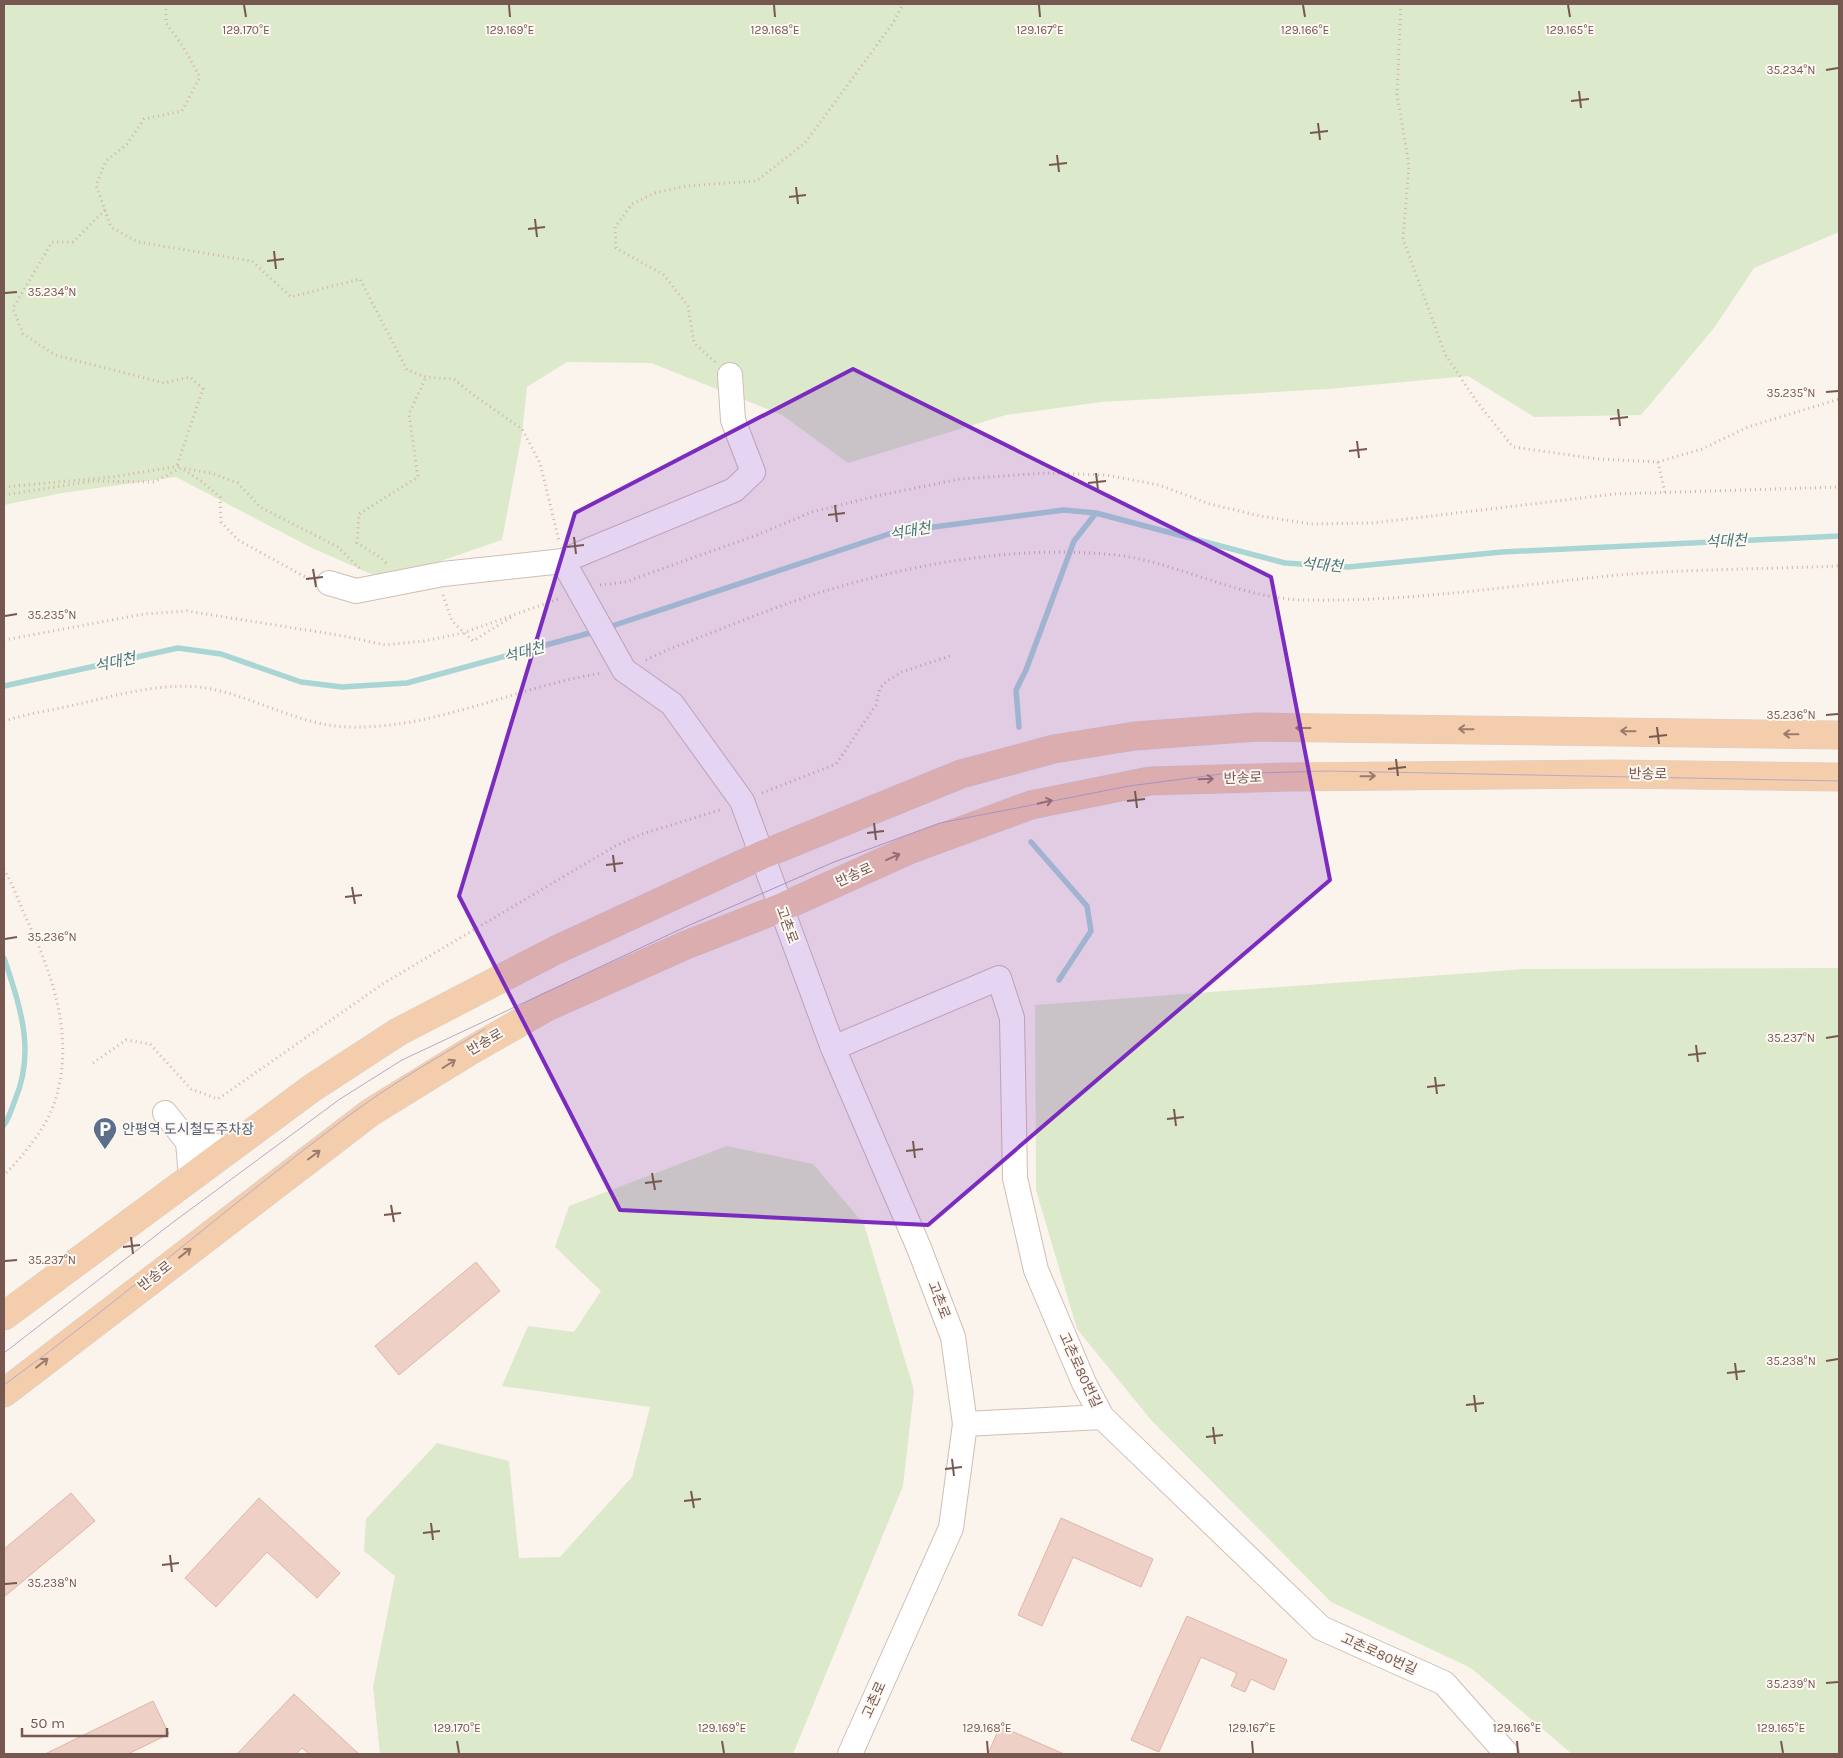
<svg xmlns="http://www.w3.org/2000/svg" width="1843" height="1758" font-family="Karla,'Noto Sans KR',sans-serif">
	<rect width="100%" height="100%" fill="#fbf4ed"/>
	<!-- green -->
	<path fill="#dce9cb" d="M 4,4 L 1839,4 L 1839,232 L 1754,268 L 1714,328 L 1641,415 L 1534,417 L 1468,376 L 1328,389 L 1101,402 L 1006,415 L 848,463 L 782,415 L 651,363 L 567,362 L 527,387 L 522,434 L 502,540 L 385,580 L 312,548 L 176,477 L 62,493 L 4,505 Z
		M 1839,968 L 1839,1754 L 1572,1754 L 1471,1668 L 1331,1602 L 1151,1420 L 1077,1329 L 1036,1190 L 1035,1005 L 1525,969 Z
		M 727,1146 L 813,1164 L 864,1224 L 914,1390 L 903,1486 L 793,1754 L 380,1754 L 373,1687 L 395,1576 L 364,1551 L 366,1519 L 437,1443 L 509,1461 L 519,1558 L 560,1557 L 632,1477 L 650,1407 L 502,1386 L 528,1326 L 574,1332 L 601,1291 L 555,1247 L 569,1206 Z"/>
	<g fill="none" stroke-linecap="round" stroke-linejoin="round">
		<!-- stream -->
		<path stroke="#a9d5d5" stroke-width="5.5" d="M 606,628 L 895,532 L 1064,510 L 1096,513 L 1285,563 L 1348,567 L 1502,552 L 1839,536
			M 4,686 L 178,648 L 221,654 L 301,682 L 342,687 L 407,683 L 597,631
			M 1019,727 L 1016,690 L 1026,670 L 1074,541 L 1096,513
			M 1031,842 L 1087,906 L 1091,931 L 1059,980
			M 4,958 C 20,1006 36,1051 15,1100 C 12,1108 9,1118 4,1125"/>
	</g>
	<!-- building -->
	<path fill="#efd0c7" stroke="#e0b5a8" d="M 476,1262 L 500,1291 L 399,1375 L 375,1346 Z
		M 71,1493 L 95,1521 L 4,1597 L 4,1549 Z
		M 259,1498 L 340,1573 L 317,1598 L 267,1552 L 216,1607 L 185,1578 Z
		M 1061,1518 L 1153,1559 L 1141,1587 L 1073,1557 L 1042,1626 L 1018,1615 Z
		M 1187,1616 L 1287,1660 L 1274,1690 L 1251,1679 L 1245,1692 L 1231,1686 L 1237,1673 L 1201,1657 L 1159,1752 L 1131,1740 Z
		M 294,1694 L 359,1754 L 309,1754 L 302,1748 L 296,1754 L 237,1754 Z
		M 153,1701 L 169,1734 L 128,1754 L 45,1754 Z
		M 1000,1726 L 1064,1754 L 988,1754 Z"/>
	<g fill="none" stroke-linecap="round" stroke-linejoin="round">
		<!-- minor casing -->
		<g stroke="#d0bdb5" stroke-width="26">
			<path id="minor" d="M 730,375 L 733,420 L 753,472 L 734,490 L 563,561 L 624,670 L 672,704 L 742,801 L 833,1048 L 919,1248 L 953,1337 L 965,1424 L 951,1528 L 850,1754
				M 329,583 L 356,591 L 443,574 L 563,561
				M 833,1048 L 999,978 L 1012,1018 L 1015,1178 L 1036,1270 L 1084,1383 L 1102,1417 L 1321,1628 L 1444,1683 L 1507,1754
				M 165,1113 L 188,1142 L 191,1177
				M 188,1142 L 230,1148
				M 965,1424 L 1102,1417"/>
		</g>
		<!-- major casing -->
		<g stroke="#d9d0ce" stroke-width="29">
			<path id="major" d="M 4,1316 L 312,1088 L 398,1032 L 556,950 L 762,855 L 961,774 L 1054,749 L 1135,736 L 1257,727 L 1839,735
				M 4,1393 L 371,1112 L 470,1051 L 547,1007 L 686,945 L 780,908 L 909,850 L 1031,805 L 1150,781 L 1287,777 L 1614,774 L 1839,777"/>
		</g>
		<!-- path -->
		<path stroke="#d4b3a9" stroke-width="3" stroke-dasharray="1 4" stroke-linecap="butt" d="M 166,4 L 166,23 L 182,45 L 200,77 L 182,111 L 144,119 L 127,144 L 106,161 L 96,185 L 111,227 L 138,242 L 252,261 L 291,297 L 360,279 L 407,370 L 426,377 L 454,379 L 472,394 L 522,429 L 540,463 L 559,541
			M 1401,4 L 1397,94 L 1409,166 L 1403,239 L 1445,354 L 1477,402 L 1513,447 L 1598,459 L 1658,462 L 1702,449 L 1748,427 L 1839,399
			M 105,210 L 73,242 L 52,242 L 13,308 L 23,334 L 55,355 L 164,383 L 190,377 L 203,389 L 177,465
			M 715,362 L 694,343 L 688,306 L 664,275 L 616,248 L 615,227 L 632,204 L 655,193 L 686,186 L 756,181 L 805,143 L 893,23 L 903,4
			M 1658,462 L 1665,493
			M 184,470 L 201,481 L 220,497 L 221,522 L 238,540 L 309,579
			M 4,487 L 112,477 L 179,466
			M 4,495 L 93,481 L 154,482 L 181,468 L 211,473 L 238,483 L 260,507 L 338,547 L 360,569
			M 386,563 L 380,557 L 357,543 L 359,514 L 418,477 L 409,414 L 426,377
			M 600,585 L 625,582 L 757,535 L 812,512 L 876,496 L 960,479 L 1046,473 L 1106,475 L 1159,485 L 1210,504 L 1260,516 L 1311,524 L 1373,523 L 1615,494 L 1839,487
			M 443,595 L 452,621 L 473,641 L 513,616
			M 4,640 L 144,614 L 187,611 L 344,636 L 385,645 L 424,641 L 463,633 L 561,598
			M 646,660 L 669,649 C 723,629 777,605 832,589 C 922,562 1022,545 1116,555 C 1181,563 1242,600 1308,600 C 1411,602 1515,585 1618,575 C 1691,569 1766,569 1839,566
			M 4,721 C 27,714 51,710 74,705 C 119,695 170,679 216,690 C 260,700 301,725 347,727 C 435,730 517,686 603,673
			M 762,793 L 836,764 L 876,705 L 880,688 L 887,681 L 902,672 L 953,655
			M 4,869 C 13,885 19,902 26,918 C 53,975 75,1037 55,1101 C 47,1127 23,1156 4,1175
			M 93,1063 L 126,1040 L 150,1044 L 191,1089 L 218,1099 L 384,983 L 617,845 L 642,834 L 723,809"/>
		<!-- minor -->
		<use href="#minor" stroke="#fff" stroke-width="24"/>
		<!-- major -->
		<use href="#major" stroke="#f4ceac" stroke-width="28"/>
		<!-- tram -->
		<path stroke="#b5aac6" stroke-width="1" d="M 4,1353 L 172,1223 L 340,1099 L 402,1060 L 683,928 L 834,862 L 940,823 L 1129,786 L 1221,774 L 1328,771 L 1839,781
			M 4,1385 C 123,1299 233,1202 351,1114 C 393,1083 440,1056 485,1029"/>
	</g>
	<!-- one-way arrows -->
	<defs><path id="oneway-shaft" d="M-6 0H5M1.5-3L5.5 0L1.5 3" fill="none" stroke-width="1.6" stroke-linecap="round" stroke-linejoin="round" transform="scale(1.25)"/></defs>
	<g stroke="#9c7b6c">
		<use href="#oneway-shaft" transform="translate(1303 728) rotate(-180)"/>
		<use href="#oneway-shaft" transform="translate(1466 729) rotate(-179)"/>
		<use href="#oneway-shaft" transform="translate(1628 731) rotate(-179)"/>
		<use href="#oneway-shaft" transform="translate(1791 734) rotate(-179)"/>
		<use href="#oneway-shaft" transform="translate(1368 776) rotate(-1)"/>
		<use href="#oneway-shaft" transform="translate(1206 779) rotate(-2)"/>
		<use href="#oneway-shaft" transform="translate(1045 802) rotate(-13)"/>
		<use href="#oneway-shaft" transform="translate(893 857) rotate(-24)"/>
		<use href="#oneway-shaft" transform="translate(449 1064) rotate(-32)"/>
		<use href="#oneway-shaft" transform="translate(314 1155) rotate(-37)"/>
		<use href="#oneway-shaft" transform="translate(185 1253) rotate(-38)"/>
		<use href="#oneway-shaft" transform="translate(42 1363) rotate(-38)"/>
	</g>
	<!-- marked area -->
	<path fill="#7b2cbf" fill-opacity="0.2" stroke="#7b2cbf" stroke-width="4" stroke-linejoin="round" d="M 853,369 L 1271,577 L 1330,880 L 928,1225 L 620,1210 L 459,896 L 575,513 Z"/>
	<!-- ticks -->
	<path fill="none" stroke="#765851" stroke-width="2" d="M 244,5 L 246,17M 509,5 L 510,17M 774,5 L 775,17M 1039,5 L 1040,17M 1303,5 L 1305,17M 1568,5 L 1570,17M 1826,70 L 1838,68M 1579,91 L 1581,108M 1571,101 L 1589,99M 1318,123 L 1320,140M 1310,133 L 1328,131M 1057,155 L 1059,172M 1049,165 L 1067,163M 796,187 L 798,204M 789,197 L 806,195M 535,219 L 537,237M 528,229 L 545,227M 274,251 L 276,269M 267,261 L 284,259M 5,293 L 17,292M 1826,392 L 1838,391M 1618,409 L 1620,426M 1610,419 L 1628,417M 1357,441 L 1359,458M 1349,451 L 1367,449M 1096,473 L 1098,490M 1088,483 L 1106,481M 835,505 L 837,522M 828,515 L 845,513M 574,537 L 576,554M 567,547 L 584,545M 313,569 L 316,587M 306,579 L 323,577M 5,616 L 17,614M 1826,715 L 1838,714M 1657,727 L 1659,744M 1649,737 L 1667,735M 1396,759 L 1398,776M 1388,769 L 1406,767M 1135,791 L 1137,808M 1127,801 L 1145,799M 874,823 L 876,840M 867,833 L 884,831M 613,855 L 615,872M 606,865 L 623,863M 352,887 L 355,904M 345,897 L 362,895M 5,939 L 17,937M 1826,1038 L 1838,1036M 1696,1045 L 1698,1062M 1688,1055 L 1706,1053M 1435,1077 L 1437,1094M 1427,1087 L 1445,1085M 1174,1109 L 1176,1126M 1167,1119 L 1184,1117M 913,1141 L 915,1158M 906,1151 L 923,1149M 652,1173 L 655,1190M 645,1183 L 662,1181M 391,1205 L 394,1222M 384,1215 L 401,1213M 131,1237 L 133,1254M 123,1247 L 140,1245M 5,1261 L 17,1260M 1826,1361 L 1838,1359M 1735,1363 L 1737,1380M 1727,1373 L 1745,1371M 1474,1395 L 1476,1412M 1466,1405 L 1484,1403M 1213,1427 L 1215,1444M 1206,1437 L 1223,1435M 952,1459 L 954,1476M 945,1469 L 962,1467M 691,1491 L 694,1508M 684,1501 L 701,1499M 431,1523 L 433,1540M 423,1533 L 440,1531M 170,1555 L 172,1572M 162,1565 L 179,1563M 5,1584 L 17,1583M 1826,1683 L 1838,1682M 457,1741 L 459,1753M 722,1741 L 724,1753M 987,1741 L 988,1753M 1252,1741 L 1253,1753M 1517,1741 L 1518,1753M 1781,1741 L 1783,1753"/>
	<!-- icons -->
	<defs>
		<g id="parking-pin" transform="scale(1.25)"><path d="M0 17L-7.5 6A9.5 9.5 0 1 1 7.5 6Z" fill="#5c6f8a" stroke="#fef8f3"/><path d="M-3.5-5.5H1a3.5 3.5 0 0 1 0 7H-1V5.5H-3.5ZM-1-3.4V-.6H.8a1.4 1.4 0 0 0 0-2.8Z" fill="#fff"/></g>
	</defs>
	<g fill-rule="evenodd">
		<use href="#parking-pin" x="105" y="1129"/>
	</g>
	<g text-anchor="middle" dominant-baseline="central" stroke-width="4" stroke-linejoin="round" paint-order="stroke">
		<!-- street labels -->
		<g font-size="14" fill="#765851" stroke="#fef8f3">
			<text transform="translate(1648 774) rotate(1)">반송로</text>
			<text transform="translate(1243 778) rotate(-2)">반송로</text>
			<text transform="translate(854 875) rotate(-24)">반송로</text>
			<text transform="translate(787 925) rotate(70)">고촌로</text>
			<text transform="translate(485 1042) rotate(-30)">반송로</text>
			<text transform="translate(155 1276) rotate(-38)">반송로</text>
			<text transform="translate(939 1300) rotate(69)">고촌로</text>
			<text transform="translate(1080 1370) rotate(65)">고촌로80번길</text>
			<text transform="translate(1379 1654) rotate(24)">고촌로80번길</text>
			<text transform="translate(874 1700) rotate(-66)">고촌로</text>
		</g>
		<!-- service labels -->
		<g font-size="14" fill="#4e5e75" stroke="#fef8f3" text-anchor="start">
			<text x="122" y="1129">안평역 도시철도주차장</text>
		</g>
		<!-- water labels -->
		<g font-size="15" font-style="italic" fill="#457879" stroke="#fef8f3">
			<text transform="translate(910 531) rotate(-10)">석대천</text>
			<text transform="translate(1726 541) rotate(-3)">석대천</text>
			<text transform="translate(1322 565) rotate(4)">석대천</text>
			<text transform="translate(524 652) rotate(-15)">석대천</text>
			<text transform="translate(115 662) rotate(-12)">석대천</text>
		</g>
	</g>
	<g font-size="12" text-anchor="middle" fill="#765851" stroke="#fef8f3" stroke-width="4" stroke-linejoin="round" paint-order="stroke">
		<text x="246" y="34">129.170°E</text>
		<text x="510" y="34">129.169°E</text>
		<text x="775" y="34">129.168°E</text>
		<text x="1040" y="34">129.167°E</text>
		<text x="1305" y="34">129.166°E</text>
		<text x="1570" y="34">129.165°E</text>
		<text x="1791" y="74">35.234°N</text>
		<text x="52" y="296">35.234°N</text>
		<text x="1791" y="397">35.235°N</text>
		<text x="52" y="619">35.235°N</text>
		<text x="1791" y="719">35.236°N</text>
		<text x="52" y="941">35.236°N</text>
		<text x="1791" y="1042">35.237°N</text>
		<text x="52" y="1264">35.237°N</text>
		<text x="1791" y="1365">35.238°N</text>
		<text x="52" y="1587">35.238°N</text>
		<text x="1791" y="1688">35.239°N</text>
		<text x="457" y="1732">129.170°E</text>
		<text x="722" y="1732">129.169°E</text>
		<text x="987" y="1732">129.168°E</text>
		<text x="1252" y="1732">129.167°E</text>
		<text x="1517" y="1732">129.166°E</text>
		<text x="1781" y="1732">129.165°E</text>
	</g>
	<!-- border -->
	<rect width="1843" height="1758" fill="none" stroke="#765851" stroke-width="10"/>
	<!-- scale -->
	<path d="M22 1728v8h145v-8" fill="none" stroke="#765851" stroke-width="2.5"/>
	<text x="30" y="1728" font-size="15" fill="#765851" stroke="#fef8f3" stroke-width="4" paint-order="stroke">50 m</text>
</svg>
